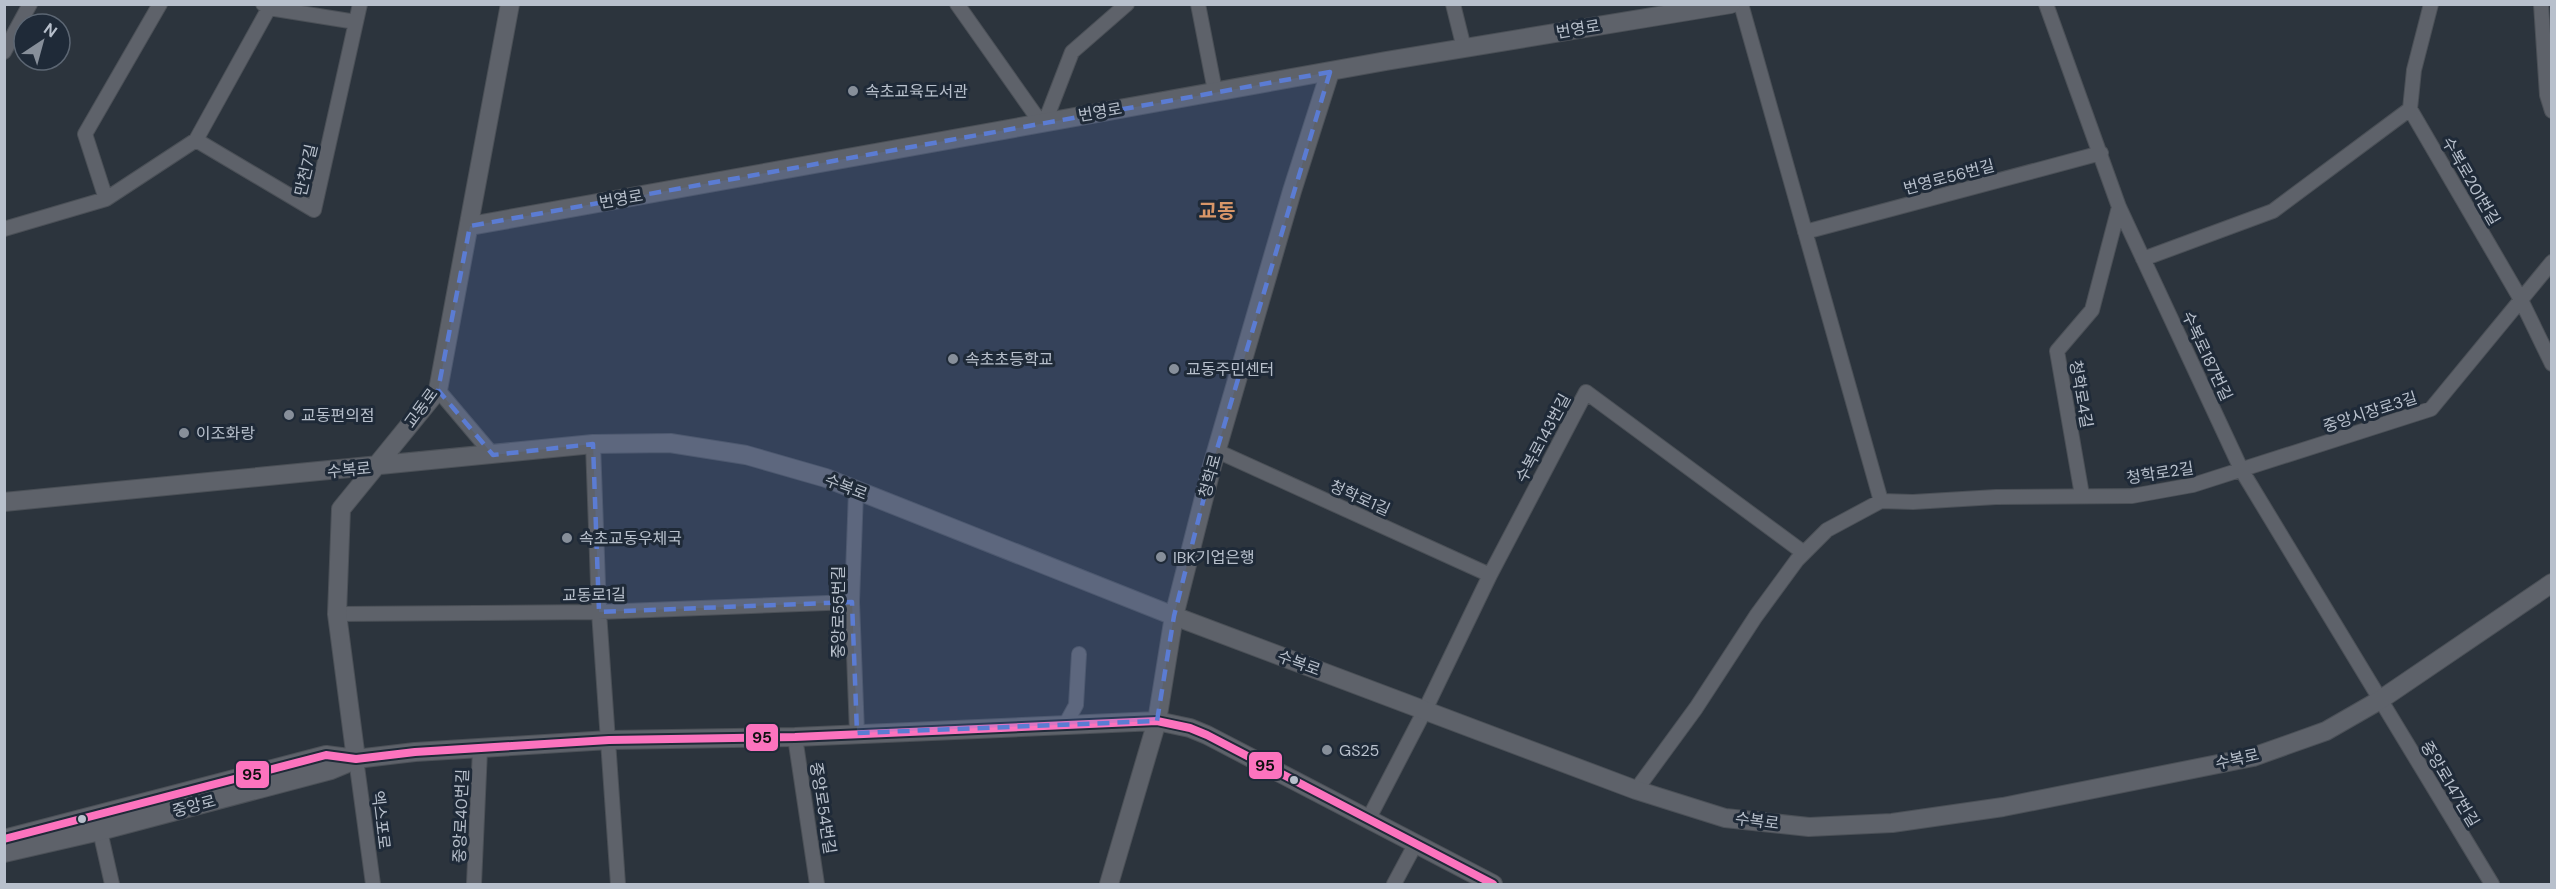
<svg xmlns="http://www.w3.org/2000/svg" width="2556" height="889" font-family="'DM Sans','Noto Sans KR',sans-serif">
	<rect width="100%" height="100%" fill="#2c343d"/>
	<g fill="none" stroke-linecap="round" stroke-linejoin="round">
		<!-- minor casing -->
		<g stroke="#4b5057" stroke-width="16">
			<path id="minor" d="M 263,4 L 269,8 L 356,22
				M 957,4 L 1041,123
				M 1198,4 L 1215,91
				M 1453,4 L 1464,48
				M 1741,4 L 1881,501
				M 2046,4 L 2119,207 L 2242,471 L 2492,884
				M 2431,4 L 2414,70 L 2410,109 L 2520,298 L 2552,364
				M 2541,4 L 2547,95 L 2552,111
				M 4,52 L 30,4
				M 1045,122 L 1072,52 L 1127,4
				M 196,140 L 269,8
				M 106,199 L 85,134 L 160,4
				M 4,229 L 106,199 L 196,140 L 314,210 L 360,4
				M 1805,232 L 2101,153
				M 2143,259 L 2273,211 L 2410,109
				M 438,390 L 493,455
				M 593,444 L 599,612 L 618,884
				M 1217,451 L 1490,575
				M 856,491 L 852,602 L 857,733
				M 2082,495 L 2057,351 L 2092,310 L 2119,207
				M 337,614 L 599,612 L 852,602
				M 1065,725 L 1076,705 L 1079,654
				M 795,737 L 817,884
				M 356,759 L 373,884
				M 1636,790 L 1696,708 L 1756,616 L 1797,560 L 1827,530 L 1881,501 L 1913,502 L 1996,497 L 2132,496 L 2193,485 L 2431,409 L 2552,262
				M 1369,818 L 1425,710 L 1490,575 L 1586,392 L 1804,553
				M 100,831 L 112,884
				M 474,884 L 480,750
				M 1394,884 L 1416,843"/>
		</g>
		<!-- tertiary casing -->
		<g stroke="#4b5057" stroke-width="20">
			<path id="tertiary" d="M 470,226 L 1386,61 L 1731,4
				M 4,502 L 593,444 L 670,443 L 746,455 L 826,478 L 1174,616 L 1636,790 L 1725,818 L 1809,827 L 1892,823 L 2003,807 L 2253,757 L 2326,731 L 2380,700 L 2552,583
				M 356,759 L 337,614 L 341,509 L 438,390 L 510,4
				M 4,839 L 326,755 L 356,759 L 415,752 L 609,740 L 795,737 L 1157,721 L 1190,728 L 1207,735 L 1493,884
				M 4,853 L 100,831 L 331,770 L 355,760
				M 1109,884 L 1157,721 L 1174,616 L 1212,466 L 1292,191 L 1330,72"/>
		</g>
		<!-- minor -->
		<use href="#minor" stroke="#5e626a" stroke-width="14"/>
		<!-- tertiary -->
		<use href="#tertiary" stroke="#5e626a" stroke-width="18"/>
		<!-- bus-1 casing -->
		<g stroke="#1f2a38" stroke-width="12">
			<path id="bus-1" d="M 4,839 L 326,755 L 356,759 L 415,752 L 609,740 L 795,737 L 1157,721 L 1190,728 L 1207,735 L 1493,884"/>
		</g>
		<!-- bus-1 -->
		<use href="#bus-1" stroke="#fc73be" stroke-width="8"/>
	</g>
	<!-- marked area -->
	<path fill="#5b7cd3" fill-opacity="0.2" stroke="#5b7cd3" stroke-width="4.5" stroke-dasharray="12 8" stroke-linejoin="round" d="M 1330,72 L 1212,466 L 1174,616 L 1157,721 L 857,733 L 852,602 L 599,612 L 593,444 L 493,455 L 438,390 L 470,226 Z"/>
	<!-- markers -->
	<g fill="#878f9a" stroke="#1f2a38" stroke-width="2">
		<circle cx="853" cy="91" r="6"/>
		<circle cx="953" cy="359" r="6"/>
		<circle cx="1174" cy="369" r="6"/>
		<circle cx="289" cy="415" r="6"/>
		<circle cx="184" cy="433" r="6"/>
		<circle cx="567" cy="538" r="6"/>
		<circle cx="1161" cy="557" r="6"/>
		<circle cx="1327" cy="750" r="6"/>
	</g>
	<g fill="#b8c0cc" stroke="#1f2a38" stroke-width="2">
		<circle cx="1294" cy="780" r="5"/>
		<circle cx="82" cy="819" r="5"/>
	</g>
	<g text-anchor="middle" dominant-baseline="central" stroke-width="6" stroke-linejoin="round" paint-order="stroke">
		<!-- street labels -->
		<g font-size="16" fill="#b8c0cc" stroke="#1f2a38">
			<text transform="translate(1578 29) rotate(-9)">번영로</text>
			<text transform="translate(1100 112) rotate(-10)">번영로</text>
			<text transform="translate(306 170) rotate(-77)">만천7길</text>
			<text transform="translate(1949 177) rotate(-15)">번영로56번길</text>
			<text transform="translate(2471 181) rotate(60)">수복로201번길</text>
			<text transform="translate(621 199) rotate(-10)">번영로</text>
			<text transform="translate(2207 356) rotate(65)">수복로187번길</text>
			<text transform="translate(2081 394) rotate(80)">청학로4길</text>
			<text transform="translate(421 408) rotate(-54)">교동로</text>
			<text transform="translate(2370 412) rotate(-18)">중앙시장로3길</text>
			<text transform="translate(1543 438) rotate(-62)">수복로143번길</text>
			<text transform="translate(349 470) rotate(-5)">수복로</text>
			<text transform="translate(2160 473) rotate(-9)">청학로2길</text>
			<text transform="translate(1210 476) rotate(-75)">청학로</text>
			<text transform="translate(846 487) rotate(21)">수복로</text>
			<text transform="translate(1360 498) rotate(24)">청학로1길</text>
			<text transform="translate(594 595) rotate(-1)">교동로1길</text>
			<text transform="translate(838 612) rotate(-90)">중앙로55번길</text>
			<text transform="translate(1299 663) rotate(20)">수복로</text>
			<text transform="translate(2237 759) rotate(-13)">수복로</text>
			<text transform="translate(2450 784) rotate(59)">중앙로147번길</text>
			<text transform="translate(194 806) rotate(-15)">중앙로</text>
			<text transform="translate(823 808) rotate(81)">중앙로54번길</text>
			<text transform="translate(461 816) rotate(-88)">중앙로40번길</text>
			<text transform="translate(381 820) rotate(83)">엑스포로</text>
			<text transform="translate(1757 821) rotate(7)">수복로</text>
		</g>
		<!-- poi labels -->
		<g font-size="16" fill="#b8c0cc" stroke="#1f2a38" text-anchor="start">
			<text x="865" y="91">속초교육도서관</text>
			<text x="965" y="359">속초초등학교</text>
			<text x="1186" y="369">교동주민센터</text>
			<text x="301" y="415">교동편의점</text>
			<text x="196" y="433">이조화랑</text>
			<text x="579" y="538">속초교동우체국</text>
			<text x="1173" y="557">IBK기업은행</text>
			<text x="1339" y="750">GS25</text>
		</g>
		<!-- quarter labels -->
		<g font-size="20" font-weight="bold" fill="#d89668" stroke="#1f2a38">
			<text x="1217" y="211">교동</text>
		</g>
	</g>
	<g stroke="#1f2a38" stroke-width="2">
		<rect x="745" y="723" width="34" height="29" rx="6" fill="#fc73be"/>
		<rect x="1248" y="751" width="35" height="29" rx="6" fill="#fc73be"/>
		<rect x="235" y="760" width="35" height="29" rx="6" fill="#fc73be"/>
	</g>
	<g font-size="16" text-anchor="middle" font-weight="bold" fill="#111">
		<text x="762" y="743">95</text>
		<text x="1265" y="771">95</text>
		<text x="252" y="780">95</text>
	</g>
	<!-- border -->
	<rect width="2556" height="889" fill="none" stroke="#b8c0cc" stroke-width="12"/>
	<!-- north arrow -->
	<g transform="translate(42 42) rotate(36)"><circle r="28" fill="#1f2a38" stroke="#5c6673" stroke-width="1.5"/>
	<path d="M0-4.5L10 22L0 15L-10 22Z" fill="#878f9a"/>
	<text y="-9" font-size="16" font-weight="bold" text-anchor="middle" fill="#b8c0cc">N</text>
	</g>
</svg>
